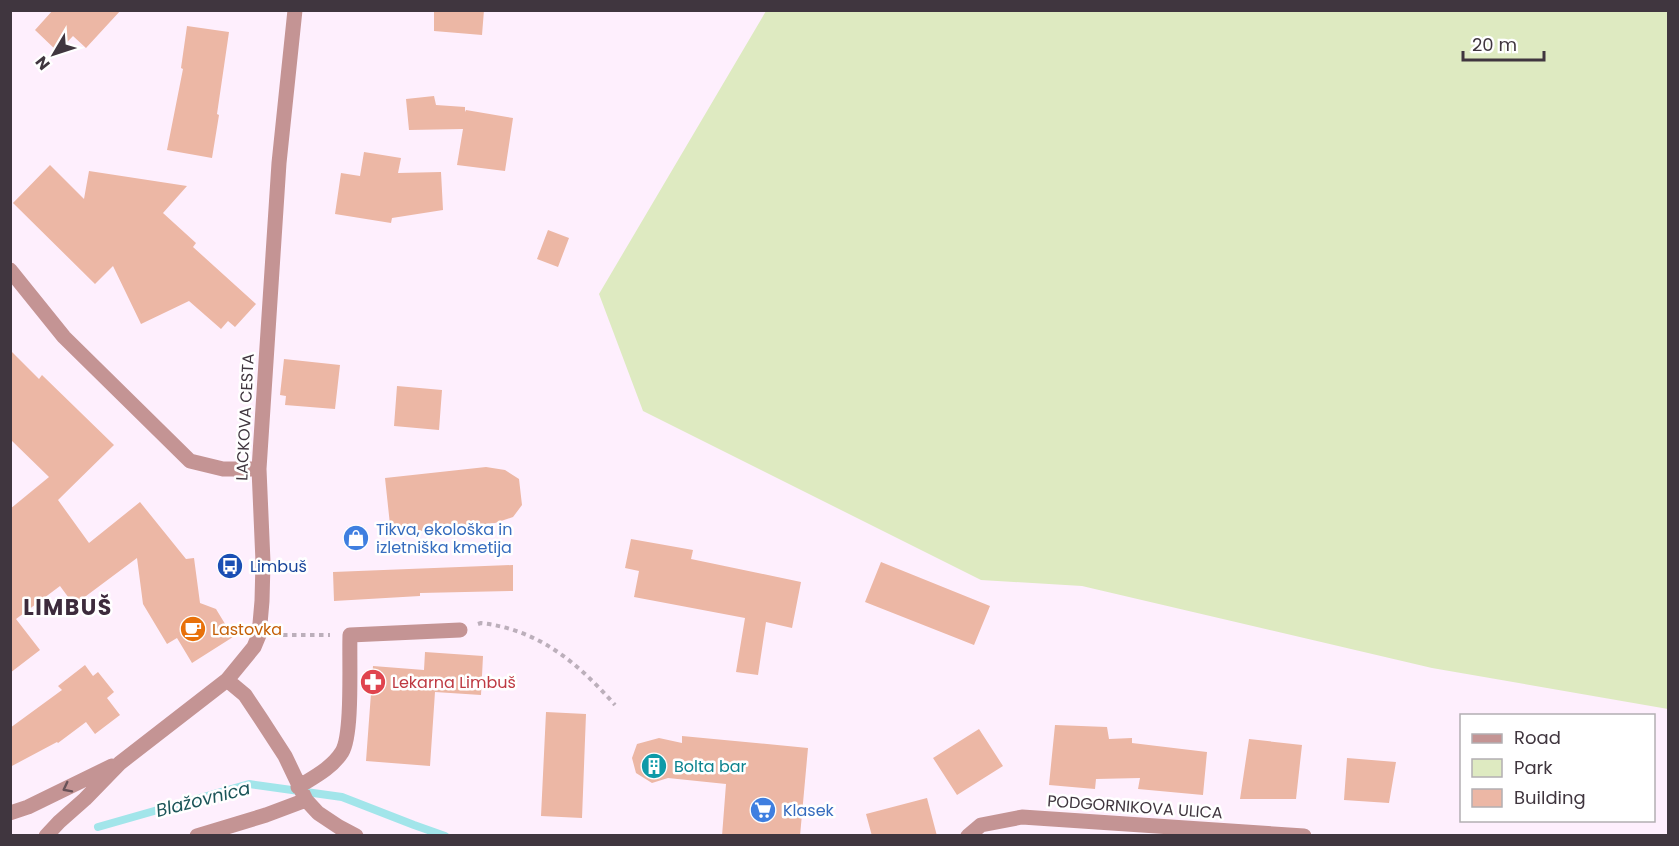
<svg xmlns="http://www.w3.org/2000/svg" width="1679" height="846" font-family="Poppins,sans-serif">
	<rect width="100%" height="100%" fill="#feeffd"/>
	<!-- green -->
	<path fill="#deeac1" d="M 766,11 L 1668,11 L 1668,709 L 1432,668 L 1082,586 L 981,580 L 643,411 L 599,294 Z"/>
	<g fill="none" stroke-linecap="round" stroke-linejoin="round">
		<!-- stream -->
		<path stroke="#a2e5ea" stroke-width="8" d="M 98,827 L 249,784 L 342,797 L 414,825 L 445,836"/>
	</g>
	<!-- building -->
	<path fill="#ecb7a5" d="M 53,10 L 121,10 L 86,48 L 73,36 L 58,52 L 35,30 Z
		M 434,10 L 484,10 L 482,35 L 434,31 Z
		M 187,26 L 229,32 L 217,114 L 219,115 L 212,158 L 167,150 L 183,69 L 181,68 Z
		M 434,96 L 436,105 L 465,107 L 465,112 L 466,110 L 513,118 L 505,171 L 457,165 L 463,129 L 409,130 L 406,99 Z
		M 364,152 L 401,158 L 398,173 L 441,172 L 443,210 L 392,218 L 391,223 L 335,214 L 341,173 L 360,176 Z
		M 50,165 L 84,199 L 89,171 L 187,186 L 163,213 L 196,243 L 193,247 L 256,304 L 235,327 L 228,321 L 221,329 L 189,301 L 141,324 L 113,266 L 95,284 L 13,203 Z
		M 548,230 L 569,238 L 558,267 L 537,259 Z
		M 10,350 L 39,379 L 42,375 L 114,445 L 58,500 L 89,543 L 140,502 L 186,559 L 194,558 L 200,603 L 216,609 L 233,637 L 192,663 L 177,638 L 167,644 L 143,604 L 137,558 L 74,605 L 60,586 L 16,619 L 40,650 L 10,673 L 10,509 L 49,477 L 10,439 Z
		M 284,359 L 340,365 L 335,409 L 285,405 L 286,396 L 280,395 Z
		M 397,386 L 442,390 L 439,430 L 394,426 Z
		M 486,467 L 505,470 L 519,479 L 522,505 L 513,517 L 495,523 L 391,534 L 385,478 Z
		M 631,539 L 693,550 L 691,559 L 801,582 L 792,628 L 766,622 L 758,675 L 736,672 L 745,618 L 634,597 L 639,571 L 625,568 Z
		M 881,562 L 990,606 L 974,645 L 865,602 Z
		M 513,565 L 513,591 L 420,593 L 420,596 L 334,601 L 333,572 Z
		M 425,652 L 483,656 L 481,695 L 435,692 L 430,766 L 366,761 L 373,666 L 424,670 Z
		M 85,665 L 93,676 L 98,672 L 114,692 L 107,698 L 120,715 L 95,734 L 86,722 L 58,743 L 57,742 L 10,767 L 10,728 L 62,690 L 58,686 Z
		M 546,712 L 586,714 L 582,818 L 541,816 Z
		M 1055,725 L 1107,727 L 1109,739 L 1132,738 L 1132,743 L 1207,752 L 1203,795 L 1138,789 L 1140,778 L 1096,779 L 1095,789 L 1049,785 Z
		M 979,729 L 1003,766 L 957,795 L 933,758 Z
		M 682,736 L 808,748 L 800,836 L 722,836 L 726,784 L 668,778 L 652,783 L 636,773 L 632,758 L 637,744 L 659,738 L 682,743 Z
		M 1249,739 L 1302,745 L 1296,799 L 1240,799 Z
		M 1347,758 L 1396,762 L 1389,803 L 1344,800 Z
		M 927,798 L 937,836 L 872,836 L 866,814 Z"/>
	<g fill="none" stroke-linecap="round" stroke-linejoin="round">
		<!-- path -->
		<path stroke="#bcafbb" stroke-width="4" stroke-dasharray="4.5 4.5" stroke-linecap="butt" d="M 478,624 L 481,623 C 539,630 577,662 615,705
			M 283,635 L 330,635"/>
		<!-- minor -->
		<path stroke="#c49494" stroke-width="15" d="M 10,270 L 64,337 L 190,461 L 223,469 L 259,469
			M 227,680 L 245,695 L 261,719 L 285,756 L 306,800 L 318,813 L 339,827 L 356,836
			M 298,787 C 314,777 332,768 342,752 C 353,734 349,659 350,635 L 460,630
			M 10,813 L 28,807 L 112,766
			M 46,836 L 59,822 L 85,799 L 120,763 L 227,680 L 254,647 L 259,635 L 262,601 L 263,562 L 259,469 L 279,163 L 295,10
			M 197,836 L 266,815 L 306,800
			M 968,836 L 981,825 L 1022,817 L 1304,836"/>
	</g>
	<!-- one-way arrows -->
	<defs><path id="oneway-chevron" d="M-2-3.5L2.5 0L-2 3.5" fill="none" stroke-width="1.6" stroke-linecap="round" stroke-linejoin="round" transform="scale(1.5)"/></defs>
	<use stroke="#685258" href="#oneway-chevron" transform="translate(67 788) rotate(153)"/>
	<!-- icons -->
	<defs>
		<g id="shop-disc" transform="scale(1.35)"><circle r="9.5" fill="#3f7fe0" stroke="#fff"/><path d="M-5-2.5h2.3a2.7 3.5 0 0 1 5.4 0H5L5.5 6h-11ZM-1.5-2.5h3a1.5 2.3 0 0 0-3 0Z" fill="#fff"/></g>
		<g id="bus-disc" transform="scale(1.35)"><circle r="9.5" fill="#1a4fb4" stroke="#fff"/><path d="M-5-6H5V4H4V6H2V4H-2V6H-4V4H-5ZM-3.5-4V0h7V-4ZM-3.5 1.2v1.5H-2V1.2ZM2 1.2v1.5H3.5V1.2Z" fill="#fff"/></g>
		<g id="cafe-disc" transform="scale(1.35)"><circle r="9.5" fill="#e8710a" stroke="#fff"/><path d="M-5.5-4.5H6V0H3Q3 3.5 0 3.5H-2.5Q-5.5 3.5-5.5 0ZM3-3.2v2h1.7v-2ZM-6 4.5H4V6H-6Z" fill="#fff"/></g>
		<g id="pharmacy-disc" transform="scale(1.35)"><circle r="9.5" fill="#e0444e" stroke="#fff"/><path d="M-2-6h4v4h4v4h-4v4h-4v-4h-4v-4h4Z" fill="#fff"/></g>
		<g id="building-disc" transform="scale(1.35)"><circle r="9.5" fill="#0f9aa8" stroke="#fff"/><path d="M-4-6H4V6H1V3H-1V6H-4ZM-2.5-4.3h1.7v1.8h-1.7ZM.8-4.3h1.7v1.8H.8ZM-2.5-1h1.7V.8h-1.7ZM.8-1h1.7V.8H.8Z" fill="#fff"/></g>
		<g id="supermarket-disc" transform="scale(1.35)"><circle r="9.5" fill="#3f7fe0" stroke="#fff"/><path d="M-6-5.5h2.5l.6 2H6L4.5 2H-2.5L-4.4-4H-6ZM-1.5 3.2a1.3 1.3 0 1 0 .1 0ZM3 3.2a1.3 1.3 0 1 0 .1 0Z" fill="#fff"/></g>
	</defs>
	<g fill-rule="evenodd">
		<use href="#shop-disc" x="356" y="538"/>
		<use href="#bus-disc" x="230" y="566"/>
		<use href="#cafe-disc" x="193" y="629"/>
		<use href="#pharmacy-disc" x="373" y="682"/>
		<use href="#building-disc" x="654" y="766"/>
		<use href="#supermarket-disc" x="763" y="810"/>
	</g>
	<g text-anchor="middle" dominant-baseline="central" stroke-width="5" stroke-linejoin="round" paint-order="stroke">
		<!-- street labels -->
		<g font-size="16" fill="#40363f" stroke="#fff">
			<text transform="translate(245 417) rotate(-87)">LACKOVA CESTA</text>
			<text transform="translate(1135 807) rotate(4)">PODGORNIKOVA ULICA</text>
		</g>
		<!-- shop labels -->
		<g font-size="16" fill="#366cbe" stroke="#fff" text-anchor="start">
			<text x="376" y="529">Tikva, ekološka in<tspan x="376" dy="18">izletniška kmetija</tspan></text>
			<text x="783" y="810">Klasek</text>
		</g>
		<!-- transit labels -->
		<g font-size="16" fill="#164399" stroke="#fff" text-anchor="start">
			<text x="250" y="566">Limbuš</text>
		</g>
		<!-- food labels -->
		<g font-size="16" fill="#c56008" stroke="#fff" text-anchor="start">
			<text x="212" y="629">Lastovka</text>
		</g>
		<!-- health labels -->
		<g font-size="16" fill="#be3a42" stroke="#fff" text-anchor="start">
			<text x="392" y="682">Lekarna Limbuš</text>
		</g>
		<!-- culture labels -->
		<g font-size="16" fill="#0d838f" stroke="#fff" text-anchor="start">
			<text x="674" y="766">Bolta bar</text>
		</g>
		<!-- water labels -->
		<g font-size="18" font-style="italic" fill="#1c5559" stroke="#fff">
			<text transform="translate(203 799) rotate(-14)">Blažovnica</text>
		</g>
		<!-- district labels -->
		<g font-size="22" font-weight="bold" letter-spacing="1.5" fill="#3d2b3c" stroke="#fff">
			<text x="68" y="607">LIMBUŠ</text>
		</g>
	</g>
	<!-- border -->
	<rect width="1679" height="846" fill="none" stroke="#40363f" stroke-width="24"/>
	<!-- legend -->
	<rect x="1460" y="714" width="195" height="108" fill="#ffffff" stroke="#b3afb2" stroke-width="1.5"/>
	<rect x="1472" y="734" width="30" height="9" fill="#c49494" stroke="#b3afb2" stroke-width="1.5"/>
	<text x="1514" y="744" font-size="18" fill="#40363f">Road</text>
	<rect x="1472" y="759" width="30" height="18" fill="#deeac1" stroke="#b3afb2" stroke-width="1.5"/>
	<text x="1514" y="774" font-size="18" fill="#40363f">Park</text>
	<rect x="1472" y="789" width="30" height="18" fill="#ecb7a5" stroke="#b3afb2" stroke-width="1.5"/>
	<text x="1514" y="804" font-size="18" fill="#40363f">Building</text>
	<!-- north arrow -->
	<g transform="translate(54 54) rotate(231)" stroke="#ffffff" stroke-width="4.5" paint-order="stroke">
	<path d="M0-4.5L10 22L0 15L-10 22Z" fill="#40363f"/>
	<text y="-9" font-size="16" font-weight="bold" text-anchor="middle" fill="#40363f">N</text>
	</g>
	<!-- scale -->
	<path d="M1463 51v9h81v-9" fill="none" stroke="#40363f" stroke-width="3"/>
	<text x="1472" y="51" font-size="18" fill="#40363f" stroke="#ffffff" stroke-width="4.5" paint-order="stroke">20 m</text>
</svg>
